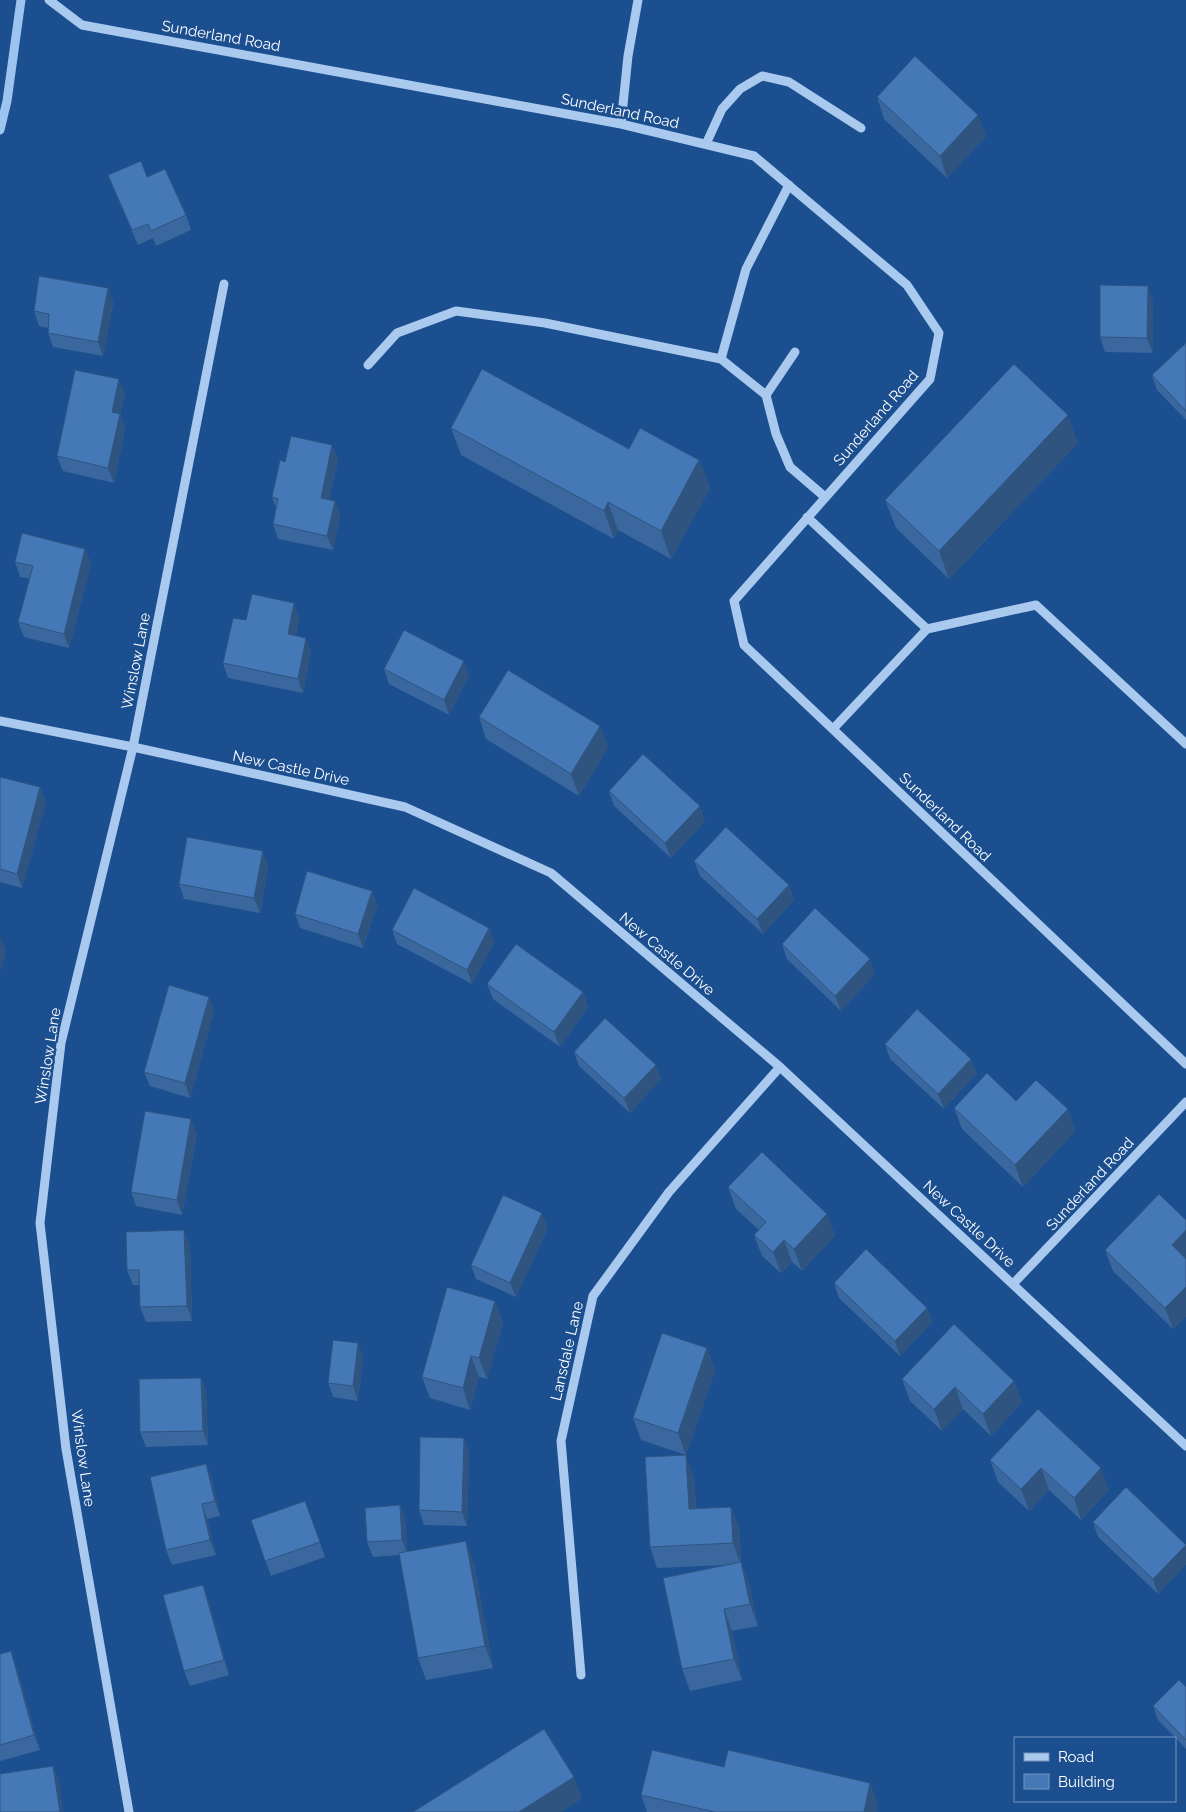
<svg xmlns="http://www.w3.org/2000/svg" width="1186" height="1812" font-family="Raleway,sans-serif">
	<rect width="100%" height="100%" fill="#1b4f8f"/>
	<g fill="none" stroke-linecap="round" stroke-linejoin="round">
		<!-- stream -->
		<path stroke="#9cc4f0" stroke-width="9" d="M 0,130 L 7,101 L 21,0"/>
		<!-- minor -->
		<path stroke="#a9c9ee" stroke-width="9" d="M 49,0 L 82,25 L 621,124 L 754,156 L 907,285 L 939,333 L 930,379 L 734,601 L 744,645 L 1186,1064
			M 621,124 L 628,56 L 638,0
			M 706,144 L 722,109 L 740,89 L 762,76 L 789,82 L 861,128
			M 721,359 L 766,395 L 776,434 L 790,467 L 825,497
			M 368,365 L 397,333 L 456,311 L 545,323 L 721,359 L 746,269 L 789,185
			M 766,395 L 795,352
			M 807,517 L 927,629
			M 0,721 L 133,747 L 405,807 L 551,873 L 780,1067 L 1186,1446
			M 833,729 L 927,629 L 1036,605 L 1186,744
			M 1013,1284 L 1186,1102
			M 581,1675 L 561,1441 L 593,1296 L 669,1192 L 780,1067
			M 129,1812 L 66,1449 L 40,1223 L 61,1043 L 133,747 L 224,284"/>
	</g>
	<!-- wall -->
	<path fill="#3a679d" d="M 877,97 L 986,136 L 947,178 L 884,119 Z
		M 108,175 L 147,177 L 186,215 L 191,230 L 156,246 L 153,238 L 138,245 L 114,190 Z
		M 108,288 L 113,303 L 103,356 L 53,347 L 48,333 L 48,328 L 39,326 L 34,311 Z
		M 1153,301 L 1153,353 L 1105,352 L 1100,337 Z
		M 1186,343 L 1186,420 L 1157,390 L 1152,375 Z
		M 125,394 L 120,415 L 125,428 L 114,483 L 63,471 L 57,456 Z
		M 451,428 L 629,449 L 699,460 L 710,488 L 671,559 L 618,530 L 614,539 L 461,455 Z
		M 1078,443 L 949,579 L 896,528 L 885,500 Z
		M 332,445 L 338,460 L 329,500 L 335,501 L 340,516 L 333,550 L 278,539 L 273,524 L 276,508 L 272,497 L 285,462 Z
		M 85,549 L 91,564 L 69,648 L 24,637 L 18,622 L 30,579 L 20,577 L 15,562 Z
		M 294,603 L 299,618 L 296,635 L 311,652 L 303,693 L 228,678 L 223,663 L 246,620 Z
		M 384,669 L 469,675 L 449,715 L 389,684 Z
		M 479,717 L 600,726 L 608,747 L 579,796 L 486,739 Z
		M 0,777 L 40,787 L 46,802 L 22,888 L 0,882 Z
		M 609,791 L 705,821 L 671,858 L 614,806 Z
		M 694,861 L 789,885 L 794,900 L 763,934 L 700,876 Z
		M 268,866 L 260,913 L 184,899 L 179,884 Z
		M 372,891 L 377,906 L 363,948 L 300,928 L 295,914 Z
		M 489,928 L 494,943 L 472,984 L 397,944 L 392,930 Z
		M 782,944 L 875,974 L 841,1011 L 787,959 Z
		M 487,984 L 583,992 L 588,1007 L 560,1047 L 493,999 Z
		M 209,997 L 214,1012 L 190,1098 L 150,1086 L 144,1072 Z
		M 885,1044 L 977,1073 L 944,1109 L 890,1059 Z
		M 574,1052 L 656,1065 L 661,1079 L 630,1113 L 579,1066 Z
		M 1016,1101 L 1068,1109 L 1075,1131 L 1023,1187 L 962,1129 L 954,1108 Z
		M 197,1134 L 182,1215 L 136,1206 L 131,1192 Z
		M 728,1187 L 835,1235 L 802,1271 L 792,1262 L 781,1273 L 762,1256 L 754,1235 L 759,1230 L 736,1209 Z
		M 1186,1220 L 1186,1316 L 1173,1329 L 1113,1271 L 1105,1250 Z
		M 548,1228 L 516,1297 L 476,1279 L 471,1265 Z
		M 190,1245 L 192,1321 L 146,1322 L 140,1307 L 140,1285 L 133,1285 L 127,1270 Z
		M 834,1283 L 927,1308 L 932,1322 L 900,1356 L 839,1298 Z
		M 503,1322 L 487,1379 L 479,1377 L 470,1410 L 430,1398 L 422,1377 Z
		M 358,1343 L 363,1358 L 358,1401 L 333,1397 L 328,1383 Z
		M 707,1348 L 715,1370 L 686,1455 L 641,1440 L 633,1418 Z
		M 201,1378 L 206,1392 L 208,1445 L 146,1447 L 140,1432 Z
		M 902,1379 L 1014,1381 L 1022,1402 L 991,1436 L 963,1409 L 942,1431 L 910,1401 Z
		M 1038,1409 L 1109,1490 L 1081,1520 L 1049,1490 L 1029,1511 L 998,1482 L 990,1460 Z
		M 464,1438 L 469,1453 L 467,1526 L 424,1525 L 419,1510 Z
		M 206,1464 L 212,1479 L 220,1516 L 207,1519 L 216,1555 L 172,1565 L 166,1550 Z
		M 694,1477 L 696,1508 L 731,1507 L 739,1528 L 741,1562 L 749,1584 L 758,1626 L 732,1631 L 742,1680 L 690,1691 L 682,1669 L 725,1565 L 657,1568 L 650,1547 Z
		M 305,1501 L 325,1557 L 271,1576 L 251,1520 Z
		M 400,1505 L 405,1520 L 407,1551 L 474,1563 L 493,1668 L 426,1680 L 418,1658 L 400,1555 L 373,1557 L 367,1542 Z
		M 1093,1522 L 1186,1545 L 1186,1564 L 1158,1594 L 1098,1537 Z
		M 208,1599 L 229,1675 L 190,1686 L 184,1671 Z
		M 0,1654 L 16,1665 L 40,1750 L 0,1761 Z
		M 1186,1687 L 1186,1749 L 1158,1720 L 1153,1706 Z
		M 724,1767 L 870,1783 L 878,1805 L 877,1812 L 647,1812 L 641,1795 Z"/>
	<!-- shaded-wall -->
	<path fill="#305480" d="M 978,115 L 986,136 L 947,178 L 940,156 Z
		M 1148,286 L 1153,301 L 1153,353 L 1147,338 Z
		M 108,288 L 113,303 L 103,356 L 98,342 Z
		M 119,379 L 125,394 L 120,415 L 125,428 L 114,483 L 108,468 L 112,412 Z
		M 1068,415 L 1078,443 L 949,579 L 939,551 Z
		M 332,445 L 338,460 L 326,513 L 321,498 Z
		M 699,460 L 710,488 L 671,559 L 661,531 Z
		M 335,501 L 340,516 L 333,550 L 327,536 Z
		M 608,502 L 618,530 L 614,539 L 604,511 Z
		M 85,549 L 91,564 L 69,648 L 64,634 Z
		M 294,603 L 299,618 L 293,649 L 288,634 Z
		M 306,638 L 311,652 L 303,693 L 298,679 Z
		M 464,661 L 469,675 L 449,715 L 444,700 Z
		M 600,726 L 608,747 L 579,796 L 571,774 Z
		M 40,787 L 46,802 L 22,888 L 17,874 Z
		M 700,806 L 705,821 L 671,858 L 665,843 Z
		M 263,851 L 268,866 L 260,913 L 254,898 Z
		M 789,885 L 794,900 L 763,934 L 757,919 Z
		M 372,891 L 377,906 L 363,948 L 358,934 Z
		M 489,928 L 494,943 L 472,984 L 467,970 Z
		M 1,937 L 6,952 L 0,973 L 0,941 Z
		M 870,959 L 875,974 L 841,1011 L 835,996 Z
		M 583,992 L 588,1007 L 560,1047 L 554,1032 Z
		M 209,997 L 214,1012 L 190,1098 L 185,1083 Z
		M 971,1059 L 977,1073 L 944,1109 L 938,1094 Z
		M 656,1065 L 661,1079 L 630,1113 L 624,1098 Z
		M 1068,1109 L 1075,1131 L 1023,1187 L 1015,1165 Z
		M 191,1119 L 197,1134 L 182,1215 L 177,1200 Z
		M 542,1213 L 548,1228 L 516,1297 L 510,1283 Z
		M 827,1214 L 835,1235 L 802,1271 L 794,1249 Z
		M 184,1230 L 190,1245 L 192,1321 L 187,1306 Z
		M 1186,1230 L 1186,1259 L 1172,1245 Z
		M 784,1240 L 792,1262 L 781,1273 L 773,1252 Z
		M 1186,1287 L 1186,1316 L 1173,1329 L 1165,1308 Z
		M 495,1301 L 503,1322 L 487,1379 L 479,1358 Z
		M 927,1308 L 932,1322 L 900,1356 L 895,1341 Z
		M 358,1343 L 363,1358 L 358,1401 L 353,1386 Z
		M 707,1348 L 715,1370 L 686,1455 L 678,1433 Z
		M 471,1356 L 479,1377 L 470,1410 L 463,1388 Z
		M 201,1378 L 206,1392 L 208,1445 L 203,1431 Z
		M 1014,1381 L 1022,1402 L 991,1436 L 983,1414 Z
		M 955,1387 L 963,1409 L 942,1431 L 934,1409 Z
		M 464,1438 L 469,1453 L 467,1526 L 462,1512 Z
		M 686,1455 L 694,1477 L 697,1530 L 689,1509 Z
		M 206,1464 L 212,1479 L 220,1516 L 215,1501 Z
		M 1041,1468 L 1049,1490 L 1029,1511 L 1021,1489 Z
		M 1101,1468 L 1109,1490 L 1081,1520 L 1074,1498 Z
		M 202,1504 L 207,1519 L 216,1555 L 210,1540 Z
		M 400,1505 L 405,1520 L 408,1555 L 402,1540 Z
		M 731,1507 L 739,1528 L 741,1565 L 733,1543 Z
		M 466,1541 L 474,1563 L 493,1668 L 485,1646 Z
		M 1186,1545 L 1186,1564 L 1158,1594 L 1153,1579 Z
		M 741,1562 L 749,1584 L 758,1626 L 750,1604 Z
		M 203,1585 L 208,1599 L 229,1675 L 224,1660 Z
		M 724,1609 L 732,1631 L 742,1680 L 734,1659 Z
		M 11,1651 L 16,1665 L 40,1750 L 34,1735 Z
		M 53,1766 L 59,1781 L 63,1812 L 60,1812 Z
		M 574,1777 L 582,1799 L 561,1812 L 519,1812 Z
		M 870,1783 L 878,1805 L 877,1812 L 864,1812 Z"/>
	<!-- building -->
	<path fill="#4478b7" stroke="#305480" d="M 915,56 L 978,115 L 940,156 L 877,97 Z
		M 141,161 L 147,177 L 165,169 L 186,215 L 151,231 L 148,224 L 132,230 L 108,175 Z
		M 39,276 L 108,288 L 98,342 L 48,333 L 49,314 L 34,311 Z
		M 1100,285 L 1148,286 L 1147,338 L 1100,337 Z
		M 1186,343 L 1186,411 L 1152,375 Z
		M 1014,364 L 1068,415 L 939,551 L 885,500 Z
		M 482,369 L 629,449 L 640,428 L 699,460 L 661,531 L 608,502 L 604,511 L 451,428 Z
		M 75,370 L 119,379 L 112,412 L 120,414 L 108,468 L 57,456 Z
		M 291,436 L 332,445 L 321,498 L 335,501 L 327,536 L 273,524 L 278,499 L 272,497 L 280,460 L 285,462 Z
		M 22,533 L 85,549 L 64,634 L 18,622 L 33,566 L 15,562 Z
		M 252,594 L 294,603 L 288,634 L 306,638 L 298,679 L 223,663 L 233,618 L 246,620 Z
		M 404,630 L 464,661 L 444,700 L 384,669 Z
		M 508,670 L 600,726 L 571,774 L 479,717 Z
		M 643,754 L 700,806 L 665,843 L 609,791 Z
		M 0,777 L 40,787 L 17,874 L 0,869 Z
		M 726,827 L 789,885 L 757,919 L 694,861 Z
		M 187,837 L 263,851 L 254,898 L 179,884 Z
		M 307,871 L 372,891 L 358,934 L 295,914 Z
		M 414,888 L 489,928 L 467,970 L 392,930 Z
		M 815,908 L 870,959 L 835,996 L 782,944 Z
		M 516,944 L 583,992 L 554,1032 L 487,984 Z
		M 169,985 L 209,997 L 185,1083 L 144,1072 Z
		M 917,1009 L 971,1059 L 938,1094 L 885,1044 Z
		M 605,1018 L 656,1065 L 624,1098 L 574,1052 Z
		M 987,1073 L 1016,1101 L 1036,1080 L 1068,1109 L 1015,1165 L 954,1108 Z
		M 145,1111 L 191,1119 L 177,1200 L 131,1192 Z
		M 762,1152 L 827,1214 L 794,1249 L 784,1240 L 773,1252 L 754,1235 L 766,1222 L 728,1187 Z
		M 1159,1194 L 1186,1220 L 1186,1230 L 1172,1245 L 1186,1259 L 1186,1287 L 1165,1308 L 1105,1250 Z
		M 503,1195 L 542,1213 L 510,1283 L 471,1265 Z
		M 184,1230 L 187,1306 L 140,1307 L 139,1270 L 127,1270 L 126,1232 Z
		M 866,1249 L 927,1308 L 895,1341 L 834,1283 Z
		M 447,1287 L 495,1301 L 479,1358 L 471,1356 L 463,1388 L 422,1377 Z
		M 954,1324 L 1014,1381 L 983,1414 L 955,1387 L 934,1409 L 902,1379 Z
		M 662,1333 L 707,1348 L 678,1433 L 633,1418 Z
		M 333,1340 L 358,1343 L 353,1386 L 328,1383 Z
		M 201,1378 L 203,1431 L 140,1432 L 139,1379 Z
		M 1038,1409 L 1101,1468 L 1074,1498 L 1041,1468 L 1021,1489 L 990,1460 Z
		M 420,1437 L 464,1438 L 462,1512 L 419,1510 Z
		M 686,1455 L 689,1509 L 731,1507 L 733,1543 L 650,1547 L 645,1457 Z
		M 206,1464 L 215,1501 L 202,1504 L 210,1540 L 166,1550 L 150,1477 Z
		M 1126,1487 L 1186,1545 L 1153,1579 L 1093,1522 Z
		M 305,1501 L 320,1542 L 265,1561 L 251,1520 Z
		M 400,1505 L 402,1540 L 367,1542 L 365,1508 Z
		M 466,1541 L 485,1646 L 418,1658 L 399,1553 Z
		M 741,1562 L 750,1604 L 724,1609 L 734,1659 L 682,1669 L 663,1578 Z
		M 203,1585 L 224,1660 L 184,1671 L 163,1595 Z
		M 11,1651 L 34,1735 L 0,1745 L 0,1654 Z
		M 1179,1680 L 1186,1687 L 1186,1740 L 1153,1706 Z
		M 544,1729 L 574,1777 L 519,1812 L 413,1812 Z
		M 652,1750 L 724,1767 L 728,1750 L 870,1783 L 864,1812 L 715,1812 L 641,1795 Z
		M 53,1766 L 60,1812 L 0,1812 L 0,1774 Z"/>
	<g text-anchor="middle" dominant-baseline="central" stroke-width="5" stroke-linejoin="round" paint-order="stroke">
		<!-- street labels -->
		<g font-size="15" fill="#fff" stroke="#1b4f8f">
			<text transform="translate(221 36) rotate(10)">Sunderland Road</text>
			<text transform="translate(620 111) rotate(12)">Sunderland Road</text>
			<text transform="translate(876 418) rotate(-49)">Sunderland Road</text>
			<text transform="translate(136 661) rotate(-79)">Winslow Lane</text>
			<text transform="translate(291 768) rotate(12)">New Castle Drive</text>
			<text transform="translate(945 817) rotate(44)">Sunderland Road</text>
			<text transform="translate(667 954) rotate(40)">New Castle Drive</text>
			<text transform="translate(48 1056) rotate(-81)">Winslow Lane</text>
			<text transform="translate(1090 1184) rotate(-47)">Sunderland Road</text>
			<text transform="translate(969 1224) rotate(43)">New Castle Drive</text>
			<text transform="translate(567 1351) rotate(-77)">Lansdale Lane</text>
			<text transform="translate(83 1458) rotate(82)">Winslow Lane</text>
		</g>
	</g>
	<!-- legend -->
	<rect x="1014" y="1737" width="162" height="65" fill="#1b4f8f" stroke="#7695bc"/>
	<rect x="1024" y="1753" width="25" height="8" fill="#a9c9ee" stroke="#7695bc"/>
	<text x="1058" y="1762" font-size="15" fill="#ffffff">Road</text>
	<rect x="1024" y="1774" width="25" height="15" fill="#4478b7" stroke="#7695bc"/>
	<text x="1058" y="1787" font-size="15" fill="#ffffff">Building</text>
</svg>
